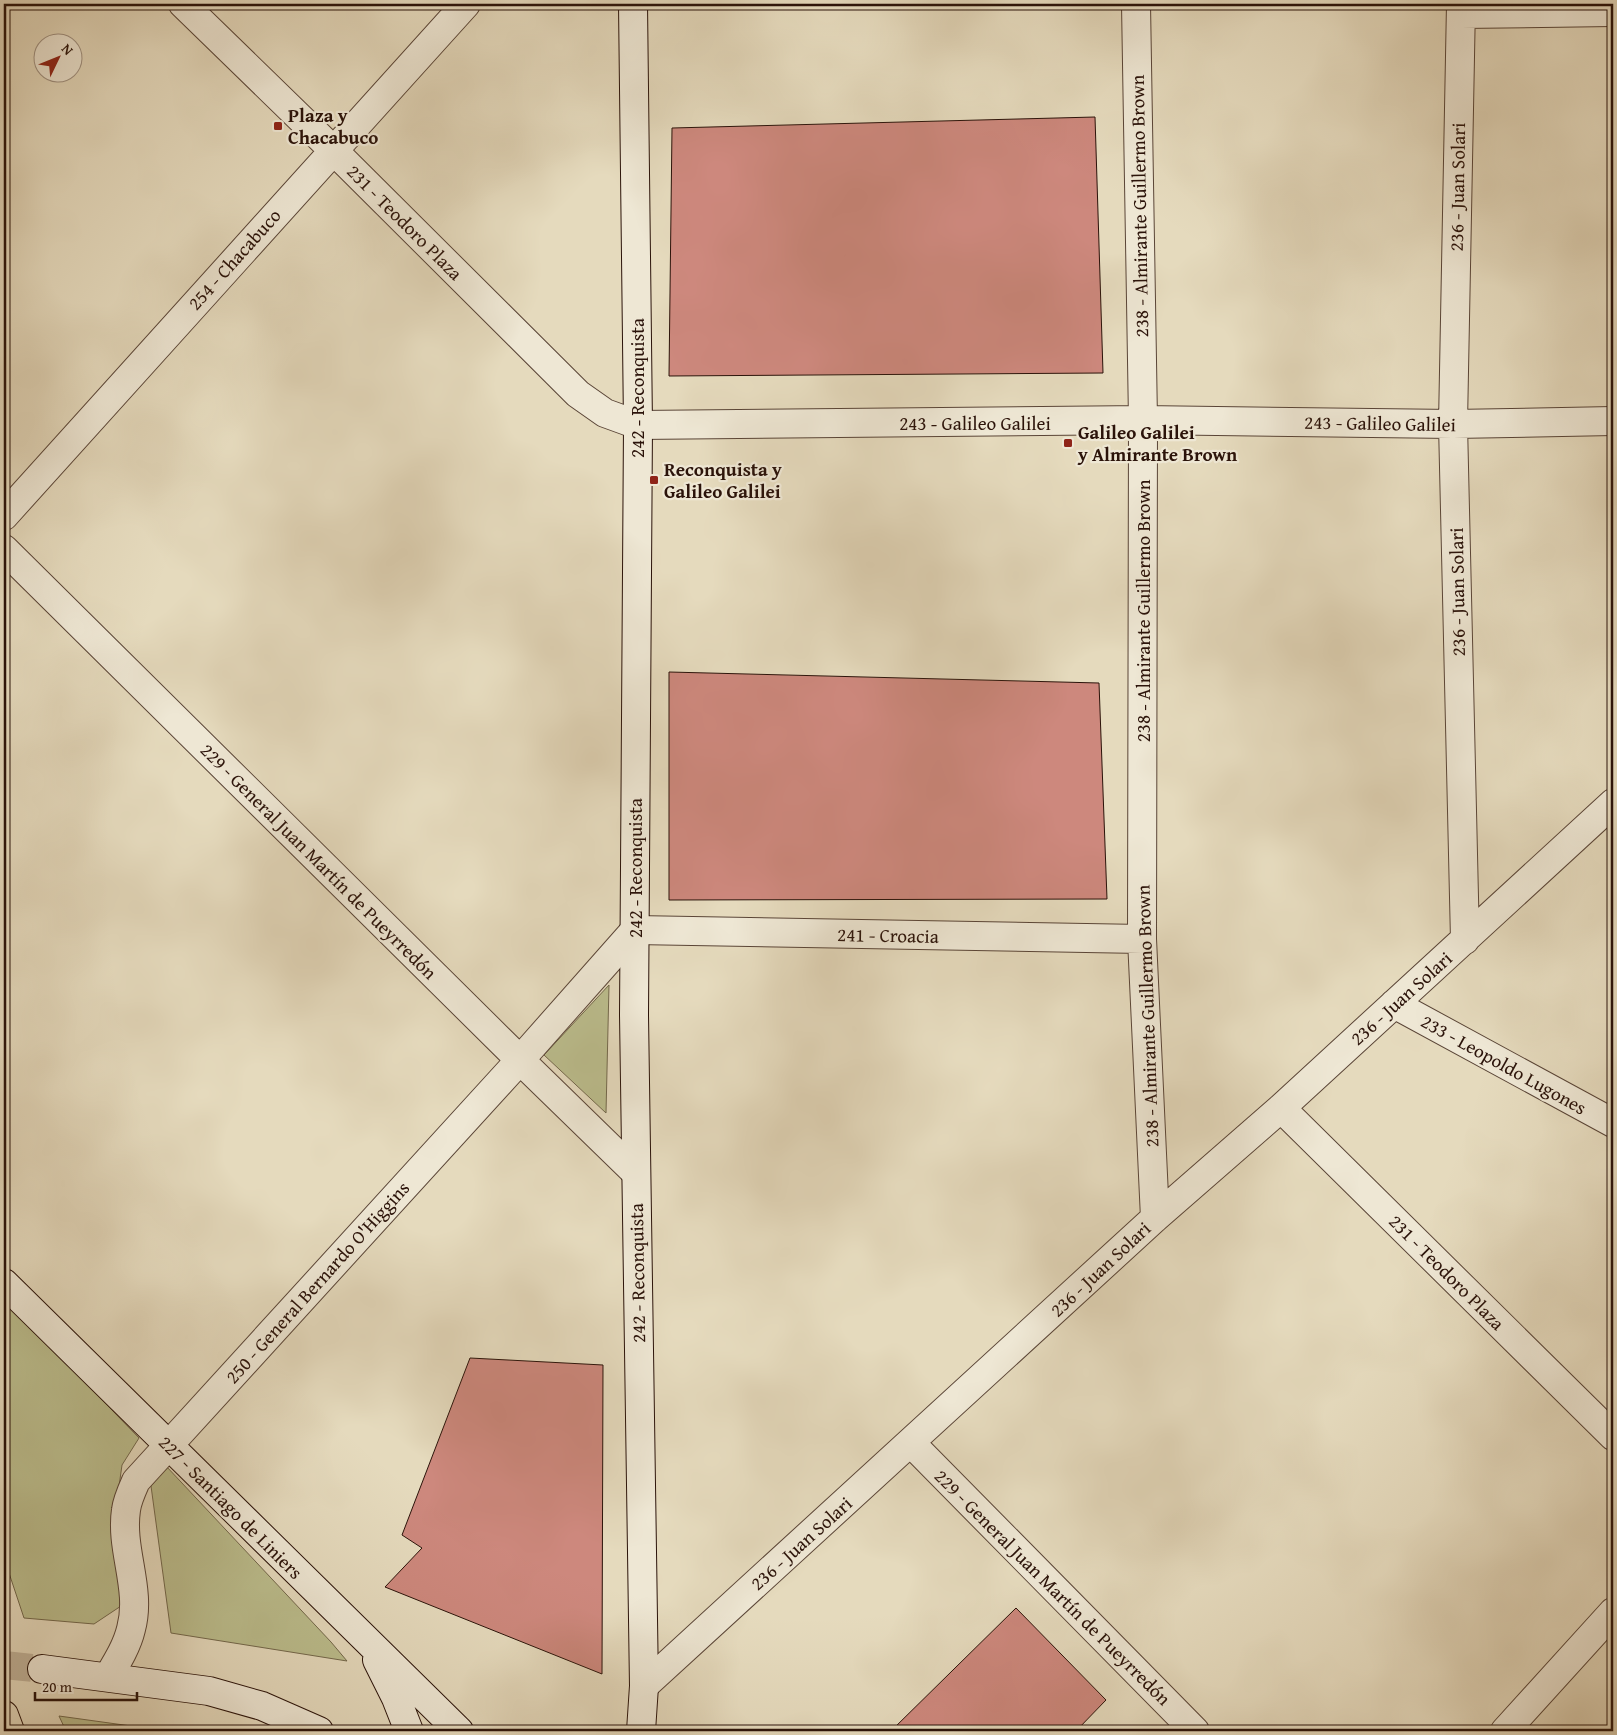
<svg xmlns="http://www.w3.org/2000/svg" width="1617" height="1735" font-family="'Gentium Book Plus',serif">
	<rect width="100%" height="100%" fill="#e5dabd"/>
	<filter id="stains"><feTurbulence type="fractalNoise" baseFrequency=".004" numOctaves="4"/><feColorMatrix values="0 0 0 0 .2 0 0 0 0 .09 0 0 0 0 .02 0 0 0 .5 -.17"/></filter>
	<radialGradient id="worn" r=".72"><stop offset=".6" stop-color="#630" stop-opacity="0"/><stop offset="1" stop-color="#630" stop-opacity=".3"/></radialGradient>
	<!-- green -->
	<path fill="#bbbd8d" stroke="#73684c" d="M 609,985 L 606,1113 L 544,1055 Z
		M 4,1298 L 139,1438 L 122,1465 L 114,1522 L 124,1604 L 94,1624 L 24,1618 L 4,1558 Z
		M 166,1466 L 331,1642 L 347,1661 L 171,1633 L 151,1486 Z
		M 59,1716 L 167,1731 L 66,1731 Z"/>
	<!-- building -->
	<path fill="#cd887d" stroke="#2b130a" d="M 1095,117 L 1103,373 L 669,376 L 672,128 Z
		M 669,672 L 1099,683 L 1107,899 L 669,900 Z
		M 470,1358 L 603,1365 L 602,1674 L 385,1587 L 422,1548 L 402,1535 Z
		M 1016,1608 L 1106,1700 L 1076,1731 L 891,1731 Z"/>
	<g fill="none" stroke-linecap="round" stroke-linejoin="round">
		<!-- secondary-tunnel -->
		<path stroke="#c0b299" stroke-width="28" stroke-dasharray="28 14" stroke-linecap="butt" d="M 4,1665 L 42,1669"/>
		<!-- street casing -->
		<g stroke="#5a4537" stroke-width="30">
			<path id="street" d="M 183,4 L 333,150 L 578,394 L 605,413 L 638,425 L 1143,420 L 1453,424 L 1613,421
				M 1136,4 L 1143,420 L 1142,939 L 1155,1218
				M 1461,4 L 1453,424 L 1465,940
				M 1461,14 L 1613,12
				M 4,516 L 466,4
				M 4,549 L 520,1060 L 635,1172
				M 1394,1004 L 1613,1123
				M 1281,1108 L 1613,1436
				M 911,1443 L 1195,1731
				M 108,1677 C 117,1662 127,1646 131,1629 C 142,1589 120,1550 126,1510 C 127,1501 132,1490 136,1481 L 520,1060 L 635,930 L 1142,939
				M 644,1686 L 1155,1218 L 1281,1108 L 1613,803
				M 1505,1731 L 1613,1612"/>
		</g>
		<!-- secondary casing -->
		<g stroke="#2b130a" stroke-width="30">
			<path id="secondary" d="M 633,4 L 638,425 L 634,1015 L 644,1686 L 641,1731
				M 4,1283 L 459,1731
				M 377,1660 L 396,1698 L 409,1731
				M 42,1669 L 209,1691 L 262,1706 L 319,1731"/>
		</g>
		<!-- highway casing -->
		<g stroke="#2b130a" stroke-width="30">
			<path id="highway" d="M 4,1715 L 10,1731"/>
		</g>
		<!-- street -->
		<use href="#street" stroke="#eee7d4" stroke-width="28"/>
		<!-- secondary -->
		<use href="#secondary" stroke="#eee7d4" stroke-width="28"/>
		<!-- highway -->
		<use href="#highway" stroke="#e5dabd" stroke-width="28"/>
	</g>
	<!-- markers -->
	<g fill="#8f2418" stroke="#eee7d4" stroke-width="2">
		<rect x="273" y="121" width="10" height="10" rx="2.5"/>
		<rect x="1063" y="438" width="10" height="10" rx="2.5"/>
		<rect x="649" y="475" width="10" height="10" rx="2.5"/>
	</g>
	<g text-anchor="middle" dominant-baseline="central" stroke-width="4.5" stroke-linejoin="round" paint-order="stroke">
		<!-- poi labels -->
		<g font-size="19" font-weight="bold" fill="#2b130a" stroke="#eee7d4" text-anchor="start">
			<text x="288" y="115">Plaza y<tspan x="288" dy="22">Chacabuco</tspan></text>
			<text x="1078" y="432">Galileo Galilei<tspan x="1078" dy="22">y Almirante Brown</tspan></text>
			<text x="664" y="469">Reconquista y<tspan x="664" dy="22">Galileo Galilei</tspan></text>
		</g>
		<!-- street labels -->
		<g font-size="19" fill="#2b130a" stroke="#eee7d4">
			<text transform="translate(1457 187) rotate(-89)">236 - Juan Solari</text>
			<text transform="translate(1139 206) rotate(-91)">238 - Almirante Guillermo Brown</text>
			<text transform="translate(405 222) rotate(45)">231 - Teodoro Plaza</text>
			<text transform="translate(234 259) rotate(-48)">254 - Chacabuco</text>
			<text transform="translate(637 388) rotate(-90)">242 - Reconquista</text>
			<text x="975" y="423">243 - Galileo Galilei</text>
			<text transform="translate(1380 423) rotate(1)">243 - Galileo Galilei</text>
			<text transform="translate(1457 592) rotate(-91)">236 - Juan Solari</text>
			<text transform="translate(1143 611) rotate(-90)">238 - Almirante Guillermo Brown</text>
			<text transform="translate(319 861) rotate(45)">229 - General Juan Martín de Pueyrredón</text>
			<text transform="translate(635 868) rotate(-90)">242 - Reconquista</text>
			<text transform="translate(888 935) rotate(1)">241 - Croacia</text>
			<text transform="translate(1401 998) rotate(-42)">236 - Juan Solari</text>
			<text transform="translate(1147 1016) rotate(-92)">238 - Almirante Guillermo Brown</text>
			<text transform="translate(1504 1064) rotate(29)">233 - Leopoldo Lugones</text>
			<text transform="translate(1100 1269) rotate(-43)">236 - Juan Solari</text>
			<text transform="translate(1447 1272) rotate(45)">231 - Teodoro Plaza</text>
			<text transform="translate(637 1273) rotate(-91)">242 - Reconquista</text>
			<text transform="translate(317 1282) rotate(-48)">250 - General Bernardo O'Higgins</text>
			<text transform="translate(231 1507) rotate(45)">227 - Santiago de Liniers</text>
			<text transform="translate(801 1543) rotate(-42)">236 - Juan Solari</text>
			<text transform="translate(1053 1587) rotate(45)">229 - General Juan Martín de Pueyrredón</text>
		</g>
	</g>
	<!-- margin -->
	<rect width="1617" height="1735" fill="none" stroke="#e5dabd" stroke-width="20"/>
	<rect x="5" y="5" width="1607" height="1725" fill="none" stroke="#2b130a" stroke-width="2.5"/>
	<rect x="10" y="10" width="1597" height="1715" fill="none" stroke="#2b130a"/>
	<!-- north arrow -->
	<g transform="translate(58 58) rotate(47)"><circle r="24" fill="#eee7d4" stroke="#a09283"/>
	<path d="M0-4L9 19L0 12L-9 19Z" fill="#8f2418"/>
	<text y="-8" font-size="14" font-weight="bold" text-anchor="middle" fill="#2b130a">N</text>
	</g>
	<!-- scale -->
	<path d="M35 1692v8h102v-8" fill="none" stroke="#2b130a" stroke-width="2.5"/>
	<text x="42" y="1692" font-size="15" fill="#2b130a" stroke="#eee7d4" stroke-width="4" paint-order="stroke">20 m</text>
	<rect width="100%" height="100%" filter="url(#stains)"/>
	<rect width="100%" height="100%" fill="url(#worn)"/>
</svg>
